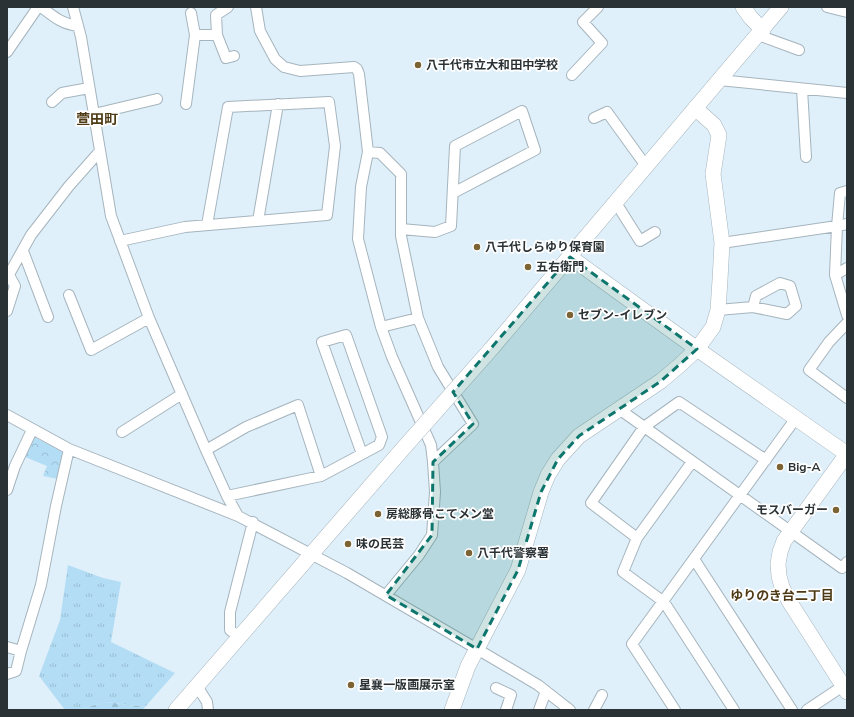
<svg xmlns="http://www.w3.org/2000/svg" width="854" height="717" font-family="'Nunito Sans','Noto Sans JP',sans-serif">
	<defs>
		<pattern id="grass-tufts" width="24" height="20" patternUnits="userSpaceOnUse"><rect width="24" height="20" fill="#b3ddf5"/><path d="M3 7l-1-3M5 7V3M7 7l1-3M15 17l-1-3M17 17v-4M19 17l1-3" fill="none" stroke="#9abed3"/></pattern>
		<pattern id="forest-firs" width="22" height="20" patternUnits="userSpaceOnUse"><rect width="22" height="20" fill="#b3ddf5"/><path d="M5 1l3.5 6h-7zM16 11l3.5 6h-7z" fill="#9abed3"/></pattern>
		<pattern id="park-crowns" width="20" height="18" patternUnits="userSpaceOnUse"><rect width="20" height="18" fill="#b3ddf5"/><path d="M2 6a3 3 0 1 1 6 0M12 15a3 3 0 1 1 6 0" fill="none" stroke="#9abed3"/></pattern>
	</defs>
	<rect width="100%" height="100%" fill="#e0f0fa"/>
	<!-- grass -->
	<path fill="url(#grass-tufts)" d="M 68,565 L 103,578 L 121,582 L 111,642 L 175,673 L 145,707 L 106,702 L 77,710 L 65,710 L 39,676 L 60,620 Z"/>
	<!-- forest -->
	<path fill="url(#forest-firs)" d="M 106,702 L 145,707 L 142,710 L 77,710 Z"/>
	<!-- park -->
	<path fill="url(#park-crowns)" d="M 34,437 L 65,453 L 58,479 L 43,476 L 47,466 L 25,457 Z"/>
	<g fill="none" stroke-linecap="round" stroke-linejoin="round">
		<!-- street casing -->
		<g stroke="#a5b4bd" stroke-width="12">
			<path id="street" d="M 41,7 C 54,17 62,24 78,26
				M 73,7 L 81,37 L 111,216 L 149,318 L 206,450 L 227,496 L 238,516 L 347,573 L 477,649 L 538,685 L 570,710
				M 228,7 L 216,15 L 217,35 L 226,58 L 234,56
				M 256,7 L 260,31 L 275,59 L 284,67 L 300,71 L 354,67 L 357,69 L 359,74 L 368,152 L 361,187 L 358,239 L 381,327 L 392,357 L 431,445 L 433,462 L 435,492 L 432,535 L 419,555 L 386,595
				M 827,7 L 847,12
				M 191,13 L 195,35
				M 758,35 L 799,50
				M 7,52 L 38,7
				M 572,75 L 602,43 L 583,22 L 598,7
				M 719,80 L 847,93
				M 802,89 L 806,157
				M 52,102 L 62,93 L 89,88
				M 186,104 L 195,35 L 217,35
				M 94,114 L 157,99
				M 594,118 L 607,112 L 646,166
				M 368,152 L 380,153 L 401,174 L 401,236 L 418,318 L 438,367 L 473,424 L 433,462
				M 616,203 L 640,241 L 655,232
				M 258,221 L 278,104
				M 847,224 L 837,226 L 835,275 L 847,315
				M 401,229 L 435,232 L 451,226 L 455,146 L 522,111 L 535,150 L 453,193
				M 120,241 L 185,227 L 327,215 L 335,146 L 329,102 L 228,107 L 207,225
				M 722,243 L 837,226 L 840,193 L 847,191
				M 23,251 L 48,317
				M 835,275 L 847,268
				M 7,278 L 31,235 L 69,186 L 100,151
				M 69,295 L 91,350 L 149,318
				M 718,310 L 753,307 L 787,314 L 796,306 L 790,286 L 780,283 L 756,296 L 753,307
				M 7,311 L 15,286 L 9,275
				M 847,323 L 829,342 L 809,370 L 847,398
				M 381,327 L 418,318
				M 619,409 L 842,568 L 847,562
				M 7,415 L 69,449 L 238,516
				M 122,432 L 182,394
				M 206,450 L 246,427 L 298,405 L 321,476
				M 692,462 L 637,538 L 623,572 L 664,602 L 734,710
				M 7,490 L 15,466 L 32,430
				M 227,496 L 321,476 L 379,445 L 382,437 L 346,335 L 322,342 L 362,454
				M 637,538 L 591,503 L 644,427 L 679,402 L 766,460
				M 694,559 L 792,710
				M 239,637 L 230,630 L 230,612 L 253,522
				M 7,647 L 21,651 L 41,585 L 56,506 L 69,449
				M 7,674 L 16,671 L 21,651
				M 197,686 L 207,702 L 208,710
				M 496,688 L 511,695 L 506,710
				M 539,710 L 546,691
				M 594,710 L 602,695
				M 675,710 L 632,644 L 796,418
				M 807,710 L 843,686"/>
		</g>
		<!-- secondary casing -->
		<g stroke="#a5b4bd" stroke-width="16">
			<path id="secondary" d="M 743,7 L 751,18 L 763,30
				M 570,257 L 697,349 L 847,454
				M 492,348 L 781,7
				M 847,454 L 784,541 L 780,552 L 778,564 L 779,576 L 782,587 L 789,601 L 847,692
				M 176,710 L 400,452
				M 452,710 L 468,666 L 518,570 L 541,492 L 548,475 L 558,459 L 579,436 L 661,381 L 680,365 L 697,349 L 713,327 L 718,310 L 720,280 L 722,243 L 713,174 L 719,135 L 714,125 L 695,108"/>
		</g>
		<!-- street -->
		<use href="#street" stroke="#fff" stroke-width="10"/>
		<!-- secondary -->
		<use href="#secondary" stroke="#fff" stroke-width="15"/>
		<!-- secondary-bridge casing -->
		<g stroke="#a5b4bd" stroke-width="16" stroke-linecap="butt">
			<path id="secondary-bridge" d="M 400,452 L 492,348"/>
		</g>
		<!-- secondary-bridge -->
		<use href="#secondary-bridge" stroke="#fff" stroke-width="15"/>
	</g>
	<!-- marked area -->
	<path fill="#0f766e" fill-opacity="0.2" stroke="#0f766e" stroke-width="3" stroke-dasharray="8 5" stroke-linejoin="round" d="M 570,257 L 697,349 L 661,381 L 579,436 L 558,459 L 541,492 L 518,570 L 477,649 L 386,595 L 432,535 L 433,462 L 473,424 L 453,392 Z"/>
	<!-- markers -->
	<g fill="#7b6334" stroke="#fff" stroke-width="1.5">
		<circle cx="418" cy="65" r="4"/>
		<circle cx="477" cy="247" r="4"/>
		<circle cx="528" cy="267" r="4"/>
		<circle cx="570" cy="315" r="4"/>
		<circle cx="780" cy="467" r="4"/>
		<circle cx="836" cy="510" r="4"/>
		<circle cx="378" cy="514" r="4"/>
		<circle cx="348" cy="544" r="4"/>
		<circle cx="469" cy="553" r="4"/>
		<circle cx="351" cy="685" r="4"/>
	</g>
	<g text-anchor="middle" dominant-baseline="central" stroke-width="3.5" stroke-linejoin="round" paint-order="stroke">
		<!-- poi labels -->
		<g font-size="12" font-weight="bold" fill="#2b3235" stroke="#fff" text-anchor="start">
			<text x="426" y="65">八千代市立大和田中学校</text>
			<text x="485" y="247">八千代しらゆり保育園</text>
			<text x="536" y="267">五右衛門</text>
			<text x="578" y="315">セブン-イレブン</text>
			<text x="788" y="467">Big-A</text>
			<text x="828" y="510" text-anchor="end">モスバーガー</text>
			<text x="386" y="514">房総豚骨こてメン堂</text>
			<text x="356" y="544">味の民芸</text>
			<text x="477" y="553">八千代警察署</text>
			<text x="359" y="685">星襄一版画展示室</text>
		</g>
		<!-- neighbourhood labels -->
		<g font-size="13" font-weight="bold" fill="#4e3b15" stroke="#fff">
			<text x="782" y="596">ゆりのき台二丁目</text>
		</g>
		<!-- quarter labels -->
		<g font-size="14" font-weight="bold" fill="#4e3b15" stroke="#fff">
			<text x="97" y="119">萱田町</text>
		</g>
	</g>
	<!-- border -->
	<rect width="854" height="717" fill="none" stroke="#2b3235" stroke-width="16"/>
</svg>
